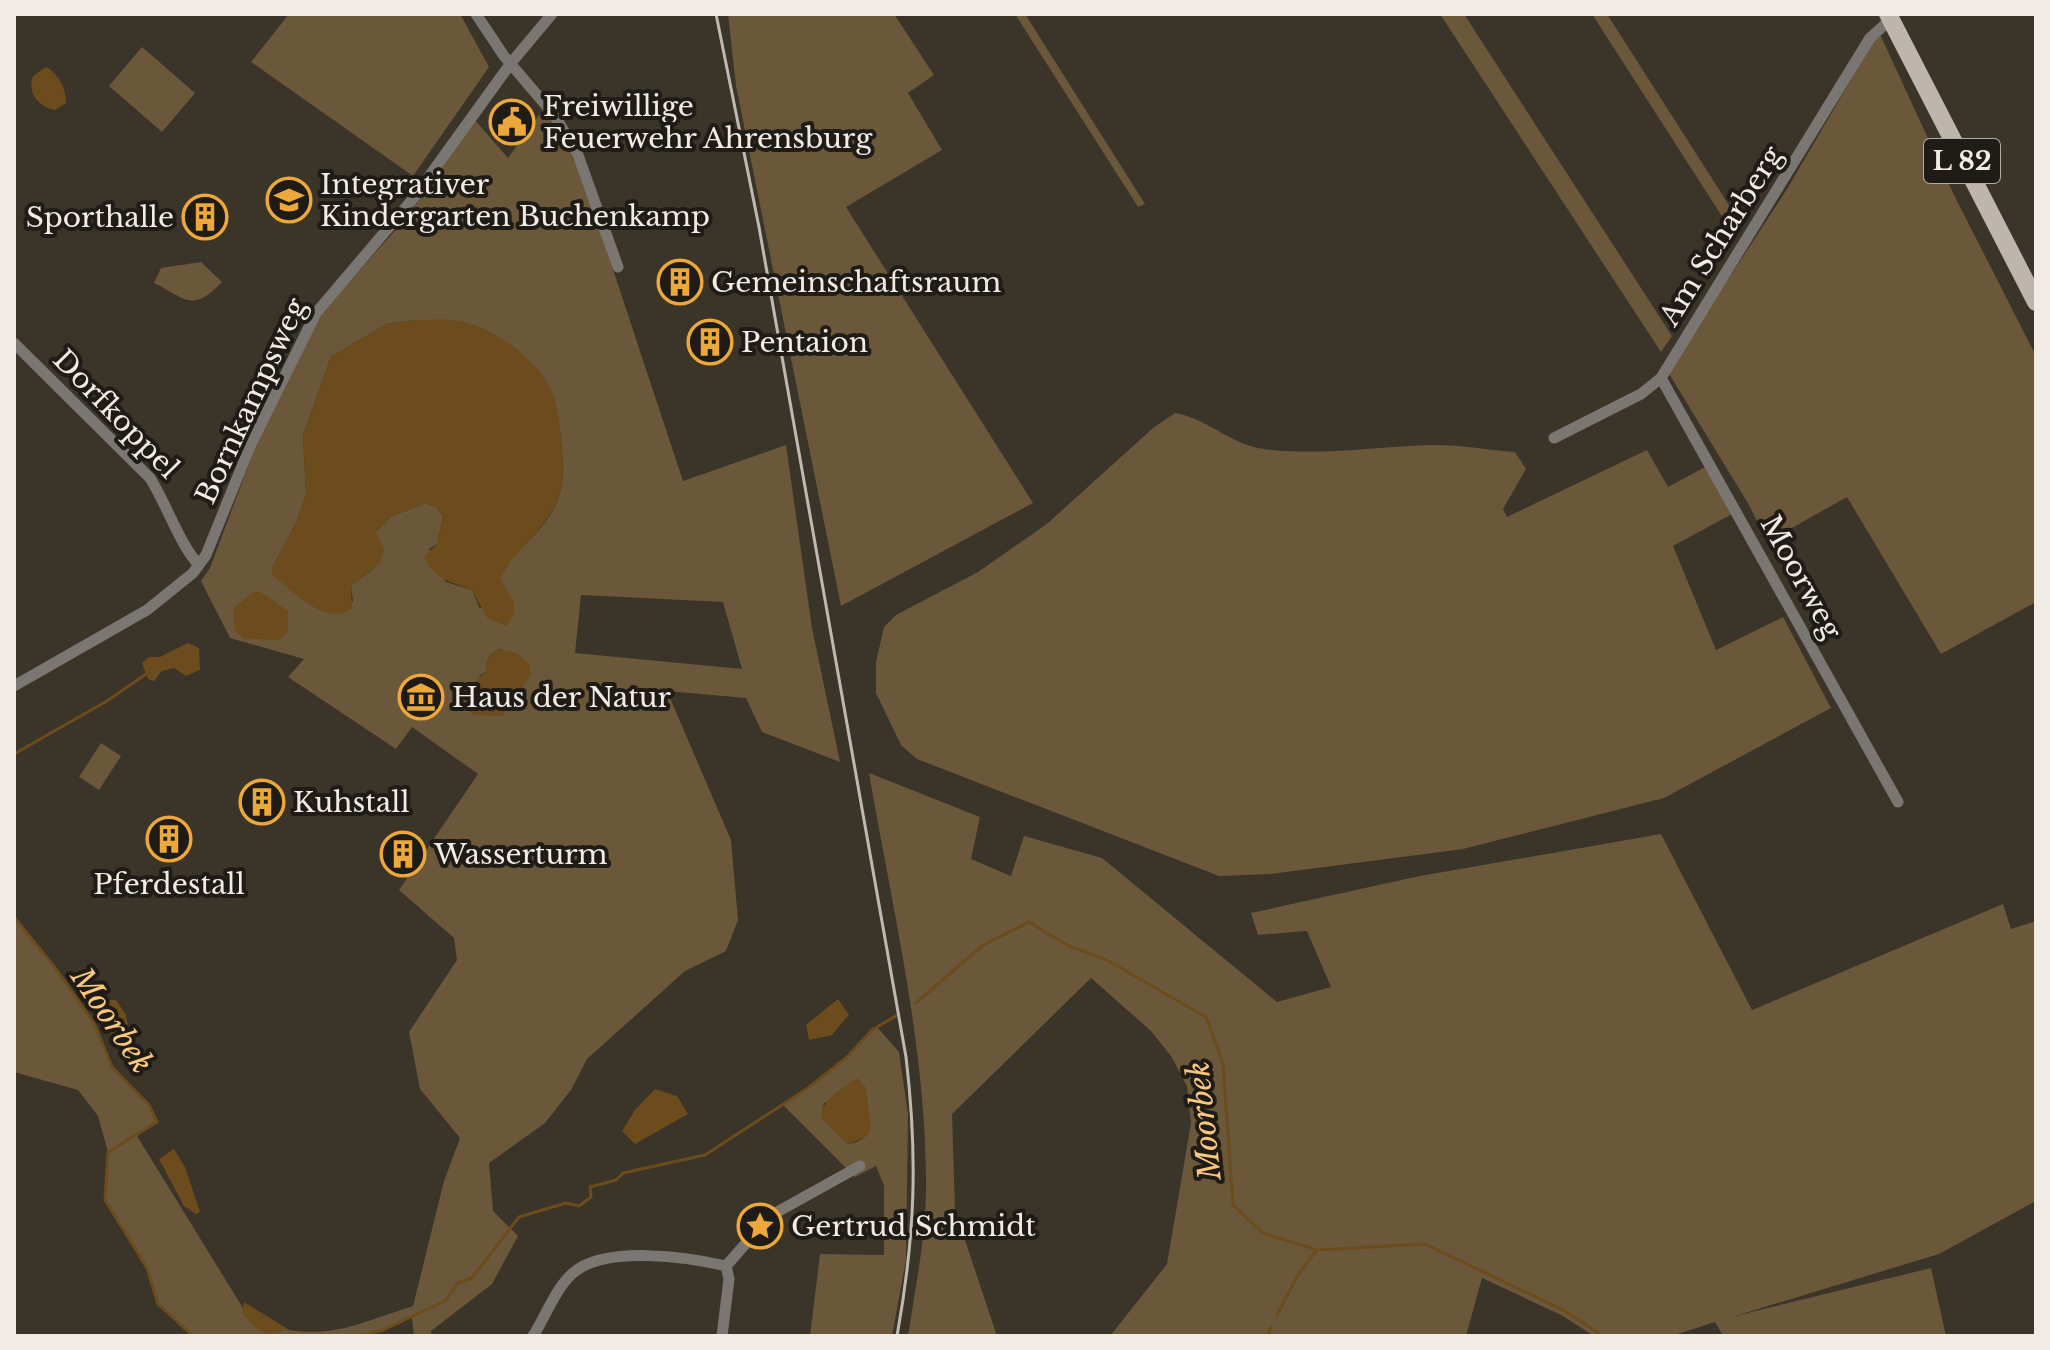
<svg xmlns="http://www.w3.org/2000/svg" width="2050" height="1350" font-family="'Libre Baskerville',serif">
	<rect width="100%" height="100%" fill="#3b3429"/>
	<!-- green -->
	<path fill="#6b573a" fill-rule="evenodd" d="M 289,14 L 460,14 L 489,67 L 413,176 L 251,62 Z
		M 728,14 L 894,14 L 934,75 L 908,93 L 942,150 L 846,207 L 1033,503 L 841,606 L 736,86 Z
		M 1015,14 L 1025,14 L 1145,204 L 1138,207 Z
		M 1440,14 L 1464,14 L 1672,336 L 1661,352 Z
		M 1592,14 L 1607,14 L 1741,224 L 1734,235 Z
		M 1879,32 L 1955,197 L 2036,356 L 2036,602 L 1941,654 L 1847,497 L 1767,542 L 1749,505 L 1668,372 L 1787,189 Z
		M 142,47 L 195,93 L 162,132 L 109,86 Z
		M 545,107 L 581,173 L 683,481 L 786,445 L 812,628 L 840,762 L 762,732 L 746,698 L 667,691 L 731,840 L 738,920 L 726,951 L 685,971 L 587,1059 L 571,1090 L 545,1123 L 489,1163 L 493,1211 L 518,1236 L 492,1284 L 431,1331 L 431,1336 L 414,1336 L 412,1318 L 370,1336 L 190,1335 L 158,1304 L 147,1268 L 105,1200 L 108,1152 L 98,1116 L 78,1090 L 14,1072 L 14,917 L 56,969 L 94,1023 L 112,1067 L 149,1105 L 157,1122 L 137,1136 L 251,1321 C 322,1343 346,1328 413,1306 L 444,1181 L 460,1138 L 420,1089 L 409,1032 L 457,960 L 454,938 L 399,890 L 478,774 L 412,727 L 396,749 L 288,677 L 304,659 L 230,638 L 201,581 L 210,568 L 256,445 L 320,315 L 407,217 L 475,120 L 508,158 ZM 415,320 C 493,320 555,359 561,441 C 563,459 565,478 559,496 C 549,526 528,539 508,563 C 498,576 490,595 480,609 L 472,590 L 446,582 L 429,549 L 437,544 L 443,516 L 436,507 L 426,503 L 392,516 L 376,532 L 374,568 L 351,586 L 353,602 L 272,568 L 296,523 L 306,495 L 303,435 L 331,357 L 386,324 ZM 581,595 L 723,602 L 742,669 L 575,653 ZM 500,649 L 512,654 L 523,686 L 517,697 L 479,676 L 487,671 C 485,659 490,654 500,649 Z
		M 201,262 L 222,282 C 192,313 186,299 154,283 L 161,268 Z
		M 1175,413 C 1209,419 1231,445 1264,449 C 1320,456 1373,447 1429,445 C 1457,444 1487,450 1515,452 L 1526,469 L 1503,509 L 1507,517 L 1647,450 L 1668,487 L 1705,467 L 1732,514 L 1673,546 L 1716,650 L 1783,617 L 1831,708 L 1664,798 L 1463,849 L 1271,874 L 1219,876 L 917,759 L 901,745 L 876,693 L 876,662 L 884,627 L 896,615 L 978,572 L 1048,523 L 1153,428 Z
		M 101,743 L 121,756 L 99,790 L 79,777 Z
		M 869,773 L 980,817 L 971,859 L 1011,876 L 1024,836 L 1102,858 L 1277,1002 L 1331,987 L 1307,931 L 1258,935 L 1251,913 L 1420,876 L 1661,834 L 1752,1010 L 2003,904 L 2011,929 L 2036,921 L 2036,1201 L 1939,1254 L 1735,1316 L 1931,1268 L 1946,1336 L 1723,1336 L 1715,1322 L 1671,1336 L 1594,1336 L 1561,1315 L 1482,1278 L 1466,1336 L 1110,1336 L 1167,1264 L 1191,1123 L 1187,1086 L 1171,1056 L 1151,1031 L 1091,978 L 952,1114 L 955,1210 L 997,1336 L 908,1336 C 916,1284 927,1231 926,1178 C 925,1042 892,907 869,773 Z
		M 877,1027 L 899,1052 L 908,1114 L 906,1260 L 892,1336 L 810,1336 L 820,1254 L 884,1255 L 884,1186 L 876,1166 L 855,1177 L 783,1105 L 847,1057 ZM 866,1092 C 867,1115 880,1139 848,1144 L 821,1117 L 824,1103 Z"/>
	<!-- water -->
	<path fill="#6c4c1c" d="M 46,67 C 58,73 67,90 66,103 L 55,110 C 38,106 27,93 33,76 Z
		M 415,320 C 431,320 448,318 464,322 C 494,329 530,355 547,382 C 557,399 560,422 561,441 C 563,459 565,478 559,496 C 547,531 515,547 500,579 C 511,597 523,608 506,626 L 487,618 L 472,590 C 450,581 435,580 424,557 L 437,544 L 443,516 L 436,507 L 426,503 L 392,516 L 376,532 L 384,550 L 380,563 L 351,586 L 352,608 C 328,629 292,590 272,575 L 272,568 L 296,523 L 306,495 L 303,435 L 331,357 L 386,324 Z
		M 259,591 L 288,611 L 288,632 L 279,640 L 244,639 L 235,630 L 233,609 L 253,592 Z
		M 188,643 L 199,648 L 200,670 L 186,676 L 174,668 L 162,671 L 154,681 L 148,679 L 142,663 L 149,657 L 160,657 Z
		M 501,649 L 516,653 L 529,663 L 531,675 L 502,716 L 474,715 L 467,709 C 466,694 474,680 487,671 C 485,659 490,654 501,649 Z
		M 838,999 L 849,1015 L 832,1035 L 809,1040 L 806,1025 Z
		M 105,1000 L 116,1000 L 126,1015 L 131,1041 L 120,1048 L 96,1010 Z
		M 857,1078 L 865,1086 L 871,1129 L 866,1137 L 848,1144 L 821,1117 C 823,1097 842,1089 857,1078 Z
		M 655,1089 L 677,1096 L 688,1114 L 635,1144 L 622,1131 L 635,1110 Z
		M 174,1149 L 185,1167 L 200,1212 L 196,1214 L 184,1206 L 159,1159 Z
		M 244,1302 L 288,1329 C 264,1339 256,1330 242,1312 Z"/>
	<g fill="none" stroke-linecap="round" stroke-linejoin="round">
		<!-- stream -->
		<path stroke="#6c4c1c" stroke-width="3" d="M 14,754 L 107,701 L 146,674
			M 14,917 L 56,969 L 94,1023 L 112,1067 L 149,1105 L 157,1122 L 108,1152 L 105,1200 L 147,1268 L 158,1304 L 193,1336
			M 916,1003 L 983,945 L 1029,922 L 1069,946 L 1107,960 L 1206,1017 L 1223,1063 L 1233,1205 L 1263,1233 L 1317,1250 L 1425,1244 L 1565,1311 L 1603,1336
			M 1277,1315 L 1298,1275 L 1316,1251
			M 360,1336 L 383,1330 L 445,1301 L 458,1283 L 472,1278 L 519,1217 L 566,1203 L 579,1206 L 591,1197 L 590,1187 L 616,1180 L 623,1173 L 705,1155 L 808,1088 L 847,1057 L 872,1030 L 899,1014
			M 1267,1336 L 1271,1327"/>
		<!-- minor -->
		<path stroke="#7a7671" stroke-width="11" d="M 476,14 L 504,56 L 555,116 L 578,155 L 618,267
			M 14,343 L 150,478 C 166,503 181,547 199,565
			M 1661,378 L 1898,802
			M 1554,438 L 1641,394 L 1661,378 L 1870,38 L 1891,19
			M 14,686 L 147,610 L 193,573 L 206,555 L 251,444 L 316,313 L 412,200 L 511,63 L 552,14
			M 726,1266 L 770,1216 L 860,1166
			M 533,1336 C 546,1316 555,1289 573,1273 C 605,1245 688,1257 726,1266
			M 722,1336 L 729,1279 L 726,1266"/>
		<!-- primary -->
		<path stroke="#beb6ac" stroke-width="18" d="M 1888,14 L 2036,302"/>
		<!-- rail -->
		<path stroke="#bfb9b2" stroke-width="3" d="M 716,14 L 759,227 L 906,1057 C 918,1158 915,1236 897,1336"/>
	</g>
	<!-- icons -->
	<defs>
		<g id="civic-ring" transform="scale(2.3)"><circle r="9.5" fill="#1f1c17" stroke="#eda83b" stroke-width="1.5"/><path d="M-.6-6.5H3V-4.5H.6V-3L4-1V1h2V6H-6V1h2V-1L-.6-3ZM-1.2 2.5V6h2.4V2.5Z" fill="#eda83b"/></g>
		<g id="school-ring" transform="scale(2.3)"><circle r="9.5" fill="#1f1c17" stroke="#eda83b" stroke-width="1.5"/><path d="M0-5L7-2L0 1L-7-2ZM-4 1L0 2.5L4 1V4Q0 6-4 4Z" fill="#eda83b"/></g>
		<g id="building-ring" transform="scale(2.3)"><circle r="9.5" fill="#1f1c17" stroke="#eda83b" stroke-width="1.5"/><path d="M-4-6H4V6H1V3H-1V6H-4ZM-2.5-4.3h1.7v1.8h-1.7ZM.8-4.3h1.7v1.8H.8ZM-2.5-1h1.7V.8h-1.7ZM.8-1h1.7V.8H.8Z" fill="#eda83b"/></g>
		<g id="museum-ring" transform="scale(2.3)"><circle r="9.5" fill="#1f1c17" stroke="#eda83b" stroke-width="1.5"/><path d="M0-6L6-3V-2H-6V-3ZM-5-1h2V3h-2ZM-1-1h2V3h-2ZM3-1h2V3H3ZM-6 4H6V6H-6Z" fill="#eda83b"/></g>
		<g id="sight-ring" transform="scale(2.3)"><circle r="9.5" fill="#1f1c17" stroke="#eda83b" stroke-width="1.5"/><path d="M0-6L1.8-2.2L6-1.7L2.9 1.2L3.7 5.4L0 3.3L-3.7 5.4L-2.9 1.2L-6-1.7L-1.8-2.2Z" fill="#eda83b"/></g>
	</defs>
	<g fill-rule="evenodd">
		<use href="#civic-ring" x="512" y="122"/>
		<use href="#school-ring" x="289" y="200"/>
		<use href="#building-ring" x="205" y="217"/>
		<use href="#building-ring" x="680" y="282"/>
		<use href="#building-ring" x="710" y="342"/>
		<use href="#museum-ring" x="421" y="697"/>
		<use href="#building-ring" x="262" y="802"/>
		<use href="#building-ring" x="169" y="839"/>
		<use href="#building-ring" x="403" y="854"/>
		<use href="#sight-ring" x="760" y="1226"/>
	</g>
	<g text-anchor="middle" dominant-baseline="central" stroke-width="8" stroke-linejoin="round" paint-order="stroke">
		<!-- shield labels -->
		<rect fill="#1f1c17" stroke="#b1ada7" stroke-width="2" x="1924" y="139" width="76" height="44" rx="6"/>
		<g font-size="26" font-weight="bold" fill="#f0ebe5">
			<text x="1962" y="161">L 82</text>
		</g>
		<!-- poi labels -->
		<g font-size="28" fill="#f0ebe5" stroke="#1f1c17" text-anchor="start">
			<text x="543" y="106">Freiwillige<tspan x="543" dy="32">Feuerwehr Ahrensburg</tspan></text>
			<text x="320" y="184">Integrativer<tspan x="320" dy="32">Kindergarten Buchenkamp</tspan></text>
			<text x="174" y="217" text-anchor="end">Sporthalle</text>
			<text x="711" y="282">Gemeinschaftsraum</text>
			<text x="741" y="342">Pentaion</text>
			<text x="452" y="697">Haus der Natur</text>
			<text x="293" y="802">Kuhstall</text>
			<text x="434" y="854">Wasserturm</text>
			<text x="169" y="884" text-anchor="middle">Pferdestall</text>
			<text x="791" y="1226">Gertrud Schmidt</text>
		</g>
		<!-- street labels -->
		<g font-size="28" fill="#f0ebe5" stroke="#1f1c17">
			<text transform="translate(1721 236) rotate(-58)">Am Scharberg</text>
			<text transform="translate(251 401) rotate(-65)">Bornkampsweg</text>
			<text transform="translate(116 414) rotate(46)">Dorfkoppel</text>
			<text transform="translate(1801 577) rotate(61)">Moorweg</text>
		</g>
		<!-- water labels -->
		<g font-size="30" font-style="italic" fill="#fac77f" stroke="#1f1c17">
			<text transform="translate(112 1020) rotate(56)">Moorbek</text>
			<text transform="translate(1204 1121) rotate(-96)">Moorbek</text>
		</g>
	</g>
	<!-- border -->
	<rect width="2050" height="1350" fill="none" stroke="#f0ebe5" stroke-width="32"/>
</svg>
